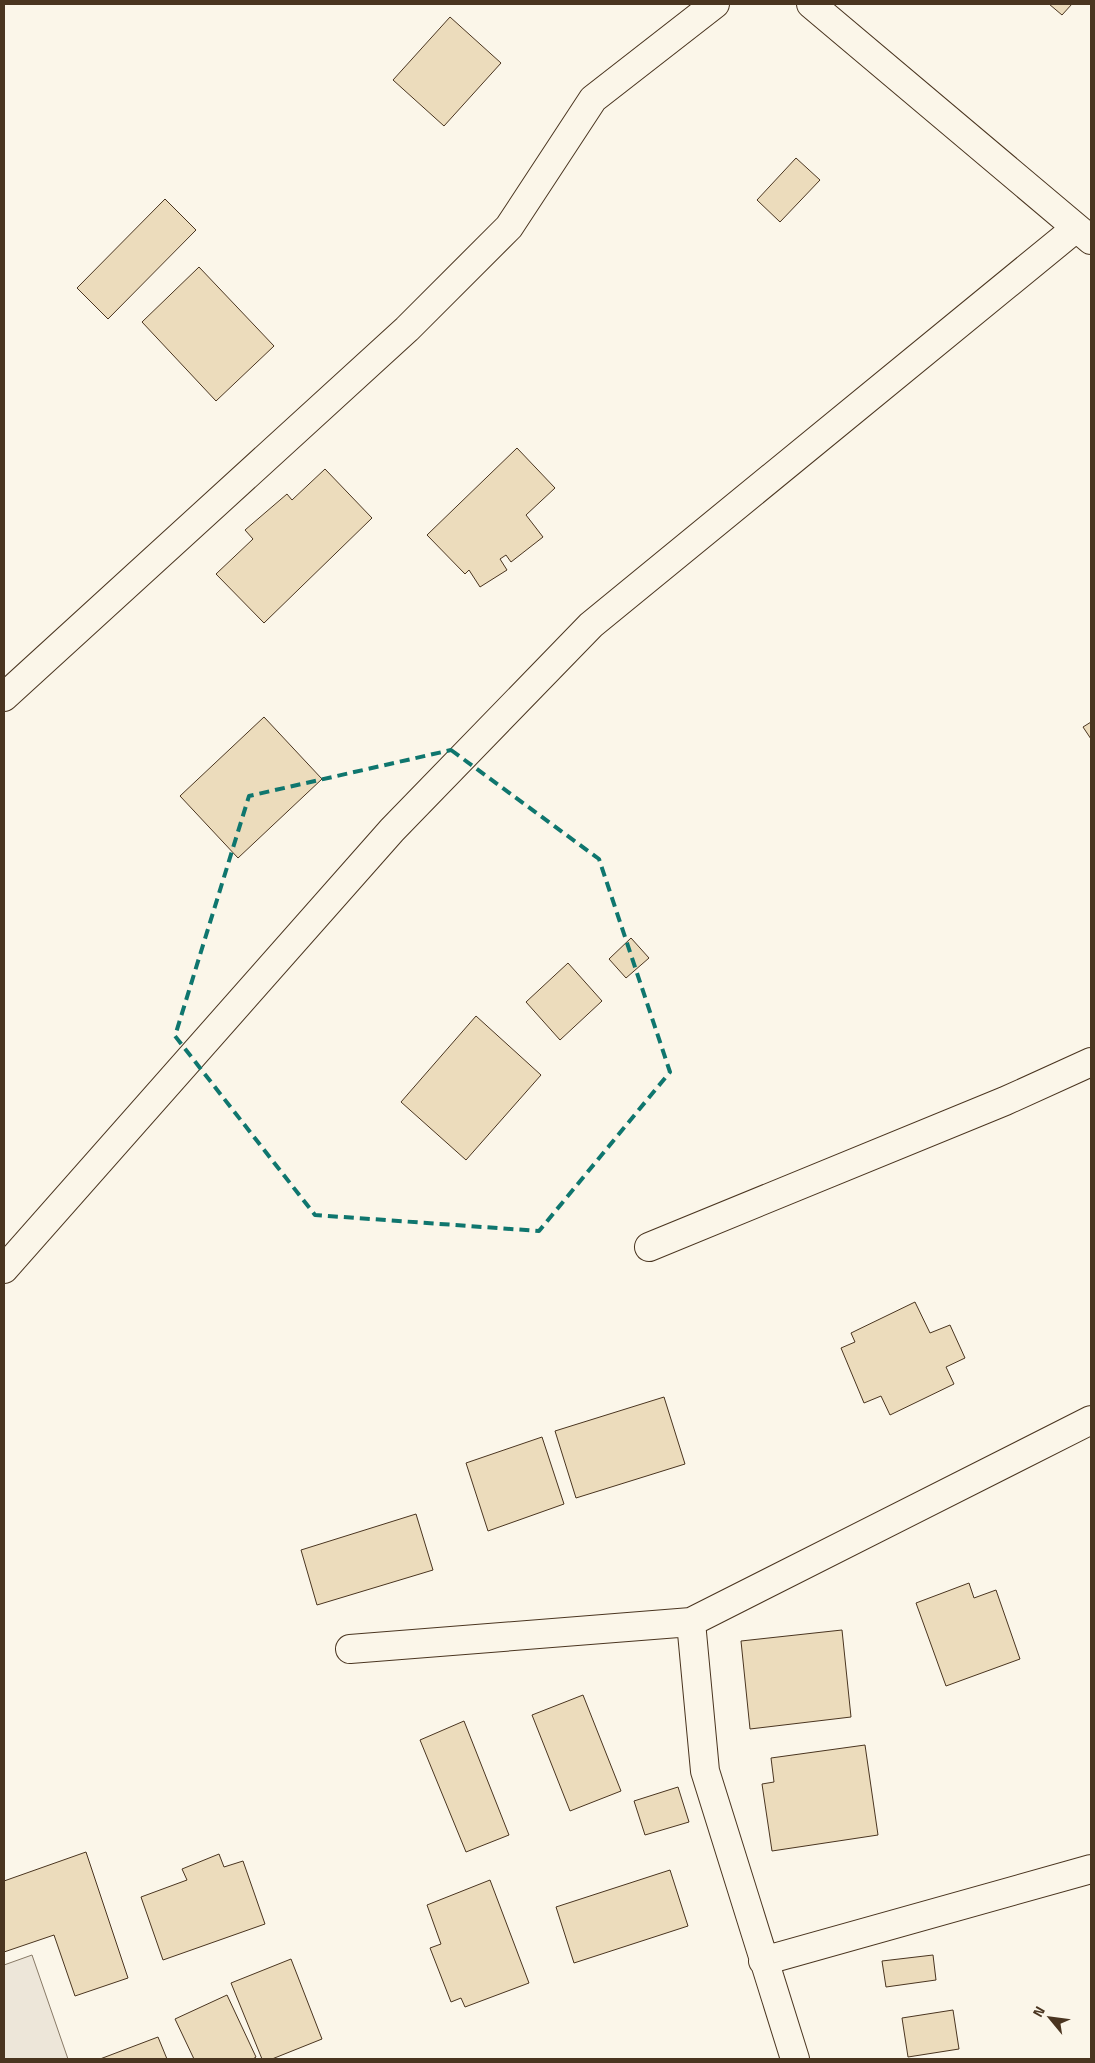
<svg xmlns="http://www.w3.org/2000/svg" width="1095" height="2063" font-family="'Titillium Web',sans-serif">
	<rect width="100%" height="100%" fill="#fbf6e9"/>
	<!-- green -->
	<path fill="#ede6d9" stroke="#887966" d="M 32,1955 L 68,2059 L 4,2059 L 4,1965 Z"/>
	<!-- building -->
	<path fill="#ecdcbc" stroke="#4a3520" d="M 1049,4 L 1072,4 L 1062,15 Z
		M 450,17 L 501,63 L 444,126 L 393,80 Z
		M 796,158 L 820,180 L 780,222 L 757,200 Z
		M 165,199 L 196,230 L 108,319 L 77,288 Z
		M 199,267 L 274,346 L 216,401 L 142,322 Z
		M 517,448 L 555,488 L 526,515 L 543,537 L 511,562 L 506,555 L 500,559 L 507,570 L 480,587 L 469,570 L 465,574 L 427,535 Z
		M 325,469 L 372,518 L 264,623 L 216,574 L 253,539 L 245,530 L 287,494 L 292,500 Z
		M 264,717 L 322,779 L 238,858 L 180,796 Z
		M 1091,722 L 1091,739 L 1083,727 Z
		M 631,938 L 649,958 L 626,978 L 609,959 Z
		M 568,963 L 602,1001 L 560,1040 L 526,1002 Z
		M 476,1016 L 541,1075 L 466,1160 L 401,1102 Z
		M 915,1302 L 930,1333 L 950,1325 L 965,1358 L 946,1367 L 954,1384 L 890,1415 L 881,1396 L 864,1403 L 841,1348 L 855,1342 L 851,1333 Z
		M 664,1397 L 685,1464 L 576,1498 L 555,1431 Z
		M 542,1437 L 564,1504 L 488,1531 L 466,1463 Z
		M 416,1514 L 433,1570 L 317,1605 L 301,1550 Z
		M 969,1583 L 974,1598 L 996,1590 L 1020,1659 L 946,1686 L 916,1603 Z
		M 842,1630 L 851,1717 L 750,1729 L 741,1641 Z
		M 583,1695 L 621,1791 L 570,1811 L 532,1715 Z
		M 464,1721 L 509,1835 L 466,1852 L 420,1740 Z
		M 865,1745 L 878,1835 L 772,1851 L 762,1784 L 774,1782 L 771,1758 Z
		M 678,1787 L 689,1822 L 645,1835 L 634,1801 Z
		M 86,1852 L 128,1978 L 75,1996 L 54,1935 L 4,1952 L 4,1881 Z
		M 219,1854 L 224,1867 L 243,1861 L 265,1924 L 163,1960 L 141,1897 L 187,1880 L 182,1869 Z
		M 670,1870 L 688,1926 L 574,1963 L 556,1907 Z
		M 490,1880 L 529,1983 L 465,2007 L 461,1998 L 451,2002 L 430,1948 L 441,1944 L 427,1905 Z
		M 933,1955 L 936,1980 L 886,1987 L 882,1961 Z
		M 291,1959 L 322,2039 L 272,2059 L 262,2059 L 231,1983 Z
		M 227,1995 L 256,2057 L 253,2059 L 194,2059 L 175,2019 Z
		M 953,2010 L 959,2049 L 908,2057 L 902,2018 Z
		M 158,2037 L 167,2059 L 100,2059 Z"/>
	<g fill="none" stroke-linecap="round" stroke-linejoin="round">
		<!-- minor casing -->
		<g stroke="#4a3520" stroke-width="30">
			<path id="minor" d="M 811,4 L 1091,240
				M 4,697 L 407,329 L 509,227 L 593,99 L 715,4
				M 649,1247 L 1005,1101 L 1091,1062
				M 4,1269 L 392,830 L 591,625 L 1076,228
				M 691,1622 L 705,1771 L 795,2059
				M 350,1649 L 691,1622 L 1091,1420
				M 763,1961 L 1091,1869"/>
		</g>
		<!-- minor -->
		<use href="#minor" stroke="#fbf6e9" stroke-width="28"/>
	</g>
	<!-- marked area -->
	<path fill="none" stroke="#0f766e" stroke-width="4" stroke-dasharray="10 6" stroke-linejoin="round" d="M 451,750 L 599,859 L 670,1072 L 539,1231 L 315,1215 L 175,1036 L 249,796 Z"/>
	<!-- border -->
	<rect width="1095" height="2063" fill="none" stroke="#4a3520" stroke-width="10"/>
	<!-- north arrow -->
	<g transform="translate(1050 2018) rotate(299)" stroke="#fbf6e9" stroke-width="4" paint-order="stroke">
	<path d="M0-4L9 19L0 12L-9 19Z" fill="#4a3520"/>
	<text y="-8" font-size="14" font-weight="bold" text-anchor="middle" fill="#4a3520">N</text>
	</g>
</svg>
